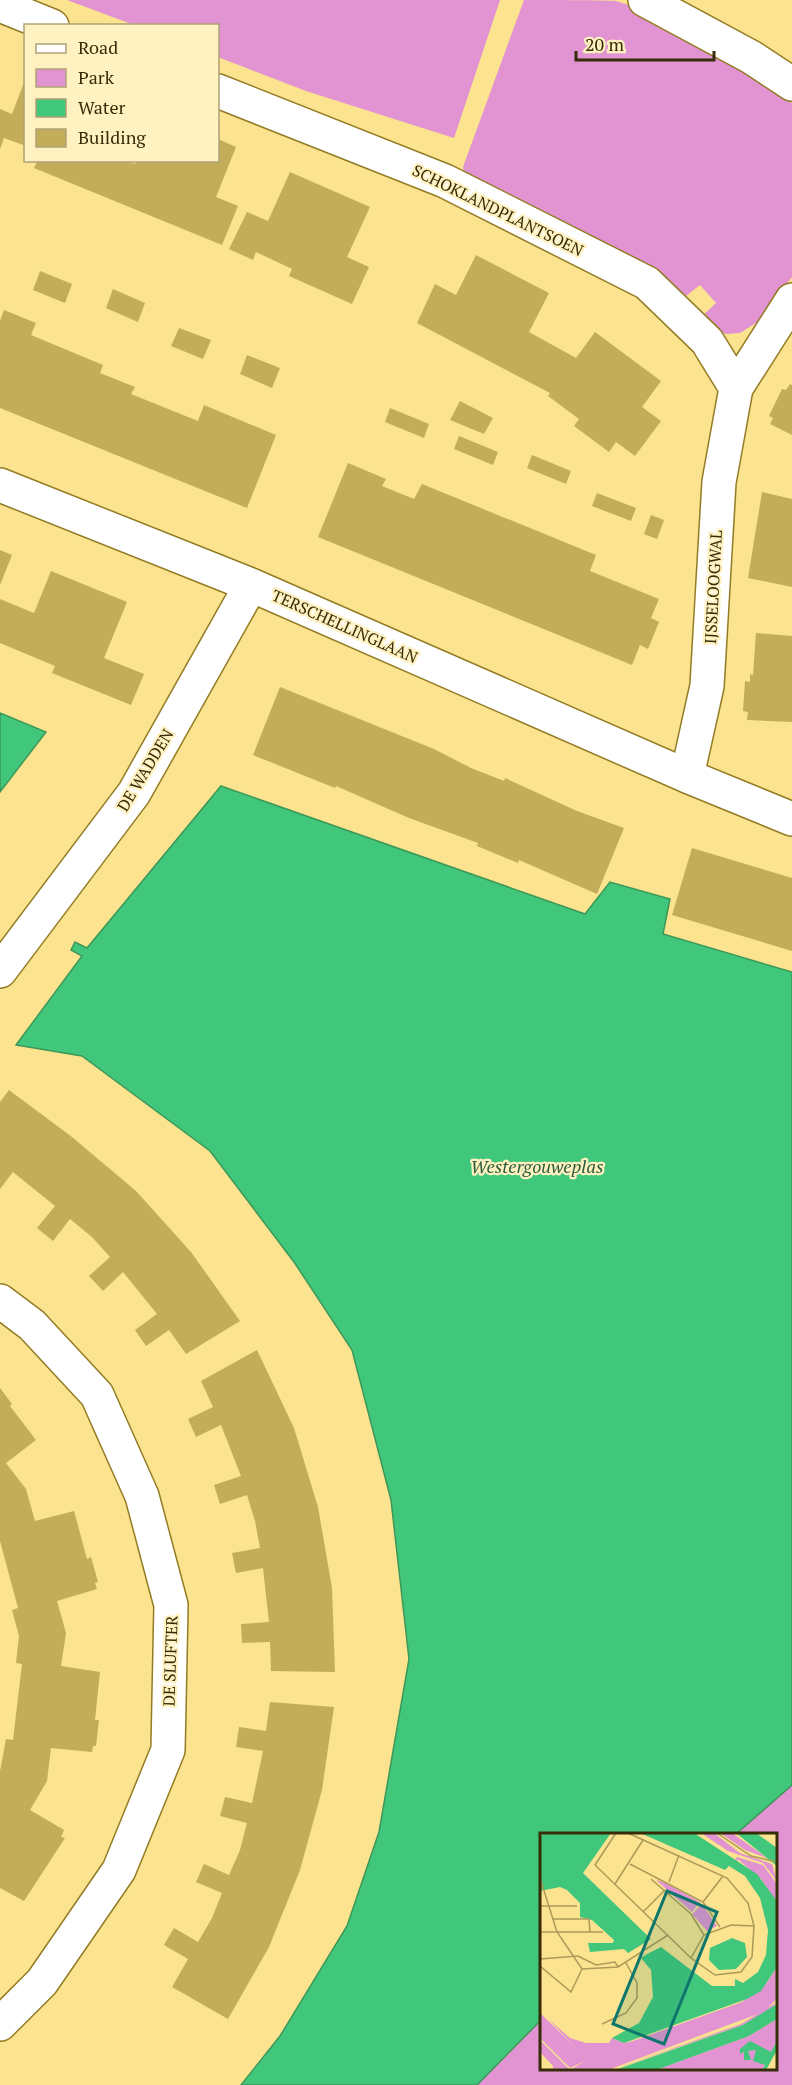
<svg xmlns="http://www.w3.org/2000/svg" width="792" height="2085" font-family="'PT Serif',serif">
	<rect width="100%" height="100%" fill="#fbe38f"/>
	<!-- green -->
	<path fill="#e193d2" d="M 67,0 L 500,0 L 454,138 L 306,91 L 218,57 L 218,26 L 134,25 Z
		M 524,0 C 544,0 600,0 616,1 C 673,18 744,68 792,103 L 792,277 L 756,323 L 740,333 L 727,334 L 711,331 L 698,320 L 716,303 L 700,285 L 681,300 L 464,173 L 463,167 Z
		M 792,1785 L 792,2085 L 477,2085 L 541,2020 L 542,2068 L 776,2068 L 776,1834 L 736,1834 Z"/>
	<!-- water -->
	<path fill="#40c77b" stroke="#3d9858" stroke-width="1.5" d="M 0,713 L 46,732 L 0,792 Z
		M 221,786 L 585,914 L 610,882 L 670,899 L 663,934 L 792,972 L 792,1785 L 736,1834 L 542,1834 L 541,2020 L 477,2085 L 241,2085 L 280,2036 L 347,1926 L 379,1832 L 409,1659 L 391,1500 L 352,1350 L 294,1262 L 210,1151 L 82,1056 L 16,1045 L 82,956 L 71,950 L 75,942 L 87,948 Z"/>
	<!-- building -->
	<path fill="#c4ad5a" d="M 25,80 L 26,146 L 4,138 L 0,149 L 0,109 L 12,114 Z
		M 218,139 L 236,147 L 216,197 L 238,206 L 222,245 L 34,168 L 38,160 L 125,160 L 135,164 L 137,160 L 218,160 Z
		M 290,172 L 370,207 L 347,257 L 369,267 L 352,304 L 289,276 L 292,269 L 256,252 L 253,260 L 229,249 L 247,212 L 268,221 Z
		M 476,255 L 549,293 L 529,332 L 576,358 L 595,332 L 661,381 L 642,407 L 661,421 L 635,456 L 616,442 L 609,452 L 574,426 L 579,419 L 548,396 L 550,393 L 417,323 L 435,284 L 456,295 Z
		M 40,271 L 72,284 L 65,303 L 33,290 Z
		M 113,289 L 145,303 L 138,322 L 106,308 Z
		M 4,310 L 36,323 L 31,335 L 103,365 L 100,373 L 135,387 L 131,394 L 198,421 L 204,405 L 276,435 L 247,508 L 0,408 L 0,321 Z
		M 179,328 L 211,340 L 203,359 L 171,346 Z
		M 247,355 L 280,368 L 272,388 L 240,374 Z
		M 790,384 L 792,385 L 792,435 L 770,424 L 773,418 L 769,416 L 782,389 L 786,390 Z
		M 460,401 L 493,418 L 484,434 L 450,420 Z
		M 390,408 L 429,424 L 424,438 L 385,422 Z
		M 459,436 L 498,452 L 493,465 L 454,449 Z
		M 532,455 L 571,471 L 566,484 L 527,468 Z
		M 348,463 L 386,479 L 382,486 L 414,499 L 422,484 L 596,555 L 590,571 L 659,599 L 651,618 L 659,622 L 648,649 L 640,645 L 632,665 L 318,537 Z
		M 762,492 L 792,499 L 792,587 L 748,578 Z
		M 597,493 L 636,508 L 631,521 L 592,506 Z
		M 651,515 L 664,520 L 657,539 L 644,534 Z
		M 0,550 L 12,555 L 0,585 Z
		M 51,571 L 127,602 L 104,658 L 144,674 L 131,705 L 52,673 L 55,666 L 0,643 L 0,599 L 34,613 Z
		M 756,633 L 792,636 L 792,722 L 747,720 L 748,712 L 743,711 L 745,681 L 750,682 L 750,674 L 753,675 Z
		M 280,687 L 434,749 L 471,768 L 504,781 L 505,778 L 577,811 L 624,828 L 597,894 L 519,860 L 518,863 L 477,846 L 478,843 L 409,818 L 336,786 L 335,788 L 253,755 Z
		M 692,848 L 792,878 L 792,951 L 672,915 Z
		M 9,1090 L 72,1137 L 136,1191 L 191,1252 L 240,1321 L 186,1354 L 169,1330 L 146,1346 L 135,1330 L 157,1314 L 123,1272 L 103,1291 L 89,1276 L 110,1257 L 92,1237 L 70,1219 L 53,1241 L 37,1228 L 55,1206 L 13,1172 L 0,1189 L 0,1102 Z
		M 257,1350 L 294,1428 L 318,1507 L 332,1588 L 335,1672 L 271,1671 L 270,1642 L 242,1643 L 241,1624 L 269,1622 L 263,1568 L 236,1573 L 232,1553 L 260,1548 L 255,1521 L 247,1495 L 220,1504 L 214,1485 L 241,1476 L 221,1425 L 196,1437 L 188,1419 L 213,1407 L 201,1381 Z
		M 0,1388 L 12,1404 L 10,1406 L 36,1440 L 6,1463 L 26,1489 L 35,1521 L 74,1511 L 87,1559 L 91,1557 L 98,1582 L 95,1583 L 97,1589 L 57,1601 L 66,1633 L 61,1666 L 100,1672 L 95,1720 L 99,1720 L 96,1746 L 93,1746 L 92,1752 L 51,1748 L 47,1781 L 30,1810 L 64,1830 L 61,1837 L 65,1838 L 24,1901 L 0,1888 L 0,1771 L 6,1739 L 13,1740 L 22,1664 L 16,1663 L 19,1636 L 12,1610 L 18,1608 L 0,1541 Z
		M 270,1702 L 334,1707 L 322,1790 L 300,1870 L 269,1947 L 228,2019 L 172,1987 L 188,1959 L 164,1945 L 174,1928 L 198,1942 L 212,1918 L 222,1893 L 196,1882 L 204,1864 L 229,1875 L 240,1850 L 247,1823 L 220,1816 L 225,1797 L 252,1803 L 263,1751 L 236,1747 L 239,1727 L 266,1731 Z"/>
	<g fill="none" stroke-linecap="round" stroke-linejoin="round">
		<!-- street casing -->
		<g stroke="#937c25" stroke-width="36">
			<path id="street" d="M 645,0 L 751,57 L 792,84
				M 0,5 L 52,26
				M 218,91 L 445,181 L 647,283 L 707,341 L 736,388
				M 792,300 L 736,388 L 719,482 L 707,686 L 687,776 L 792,819
				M 0,485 L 251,585 L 687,776
				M 0,971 L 134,793 L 251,585
				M 0,1301 L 32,1325 L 97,1395 L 142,1496 L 171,1605 L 168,1750 L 119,1870 L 42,1982 L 0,2024"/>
		</g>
		<!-- street -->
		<use href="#street" stroke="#fff" stroke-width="33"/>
	</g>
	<g text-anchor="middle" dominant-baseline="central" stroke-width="4.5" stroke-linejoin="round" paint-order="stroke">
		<!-- street labels -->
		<g font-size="16" fill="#362c08" stroke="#fff1c0">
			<text transform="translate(498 210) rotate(26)">SCHOKLANDPLANTSOEN</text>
			<text transform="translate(713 587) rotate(-87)">IJSSELOOGWAL</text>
			<text transform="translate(345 626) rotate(24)">TERSCHELLINGLAAN</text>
			<text transform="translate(145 770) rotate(-59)">DE WADDEN</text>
			<text transform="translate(170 1661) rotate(-88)">DE SLUFTER</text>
		</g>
		<!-- water labels -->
		<g font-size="18" font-style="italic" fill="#295c3c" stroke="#fff1c0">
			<text x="537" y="1166">Westergouweplas</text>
		</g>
	</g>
	<!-- overview -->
	<g transform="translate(540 1833)">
		<rect width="237" height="237" fill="#fbe38f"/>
		<path d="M 161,0 L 174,0 L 200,20 L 232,31 L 237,48 L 223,30 L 188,18 ZM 180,0 L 192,0 L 227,25 L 205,17 ZM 197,24 L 223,32 L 237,51 L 237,71 L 222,47 L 199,27 L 194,28 ZM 116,47 L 126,50 L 160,69 L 152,79 ZM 162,71 L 177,93 L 167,98 L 152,81 ZM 237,134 L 237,166 L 223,179 L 68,237 L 30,237 L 45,228 L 30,235 L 0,205 L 0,180 L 37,216 L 8,186 L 30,205 L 46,210 L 69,210 L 72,205 L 84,210 L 93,208 L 202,169 L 226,151 ZM 237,169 L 229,178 L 203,192 L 72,237 L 201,191 ZM 237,186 L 237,208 L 222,237 L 116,237 L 209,203 ZM 0,207 L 28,235 L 28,236 L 13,237 L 13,233 L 0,219 Z" fill="#e193d2"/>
		<path d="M 4,0 L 71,0 L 43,40 L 111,106 L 88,120 L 84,116 L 50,119 L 48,110 L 73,110 L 74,107 L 52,87 L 40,84 L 40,70 L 27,57 L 20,54 L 0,58 L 0,4 ZM 100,0 L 154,0 L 217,41 L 236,67 L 237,134 L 221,158 L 207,166 L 84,210 L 72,205 L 99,190 L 113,164 L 111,137 L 101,125 L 107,121 L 121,114 L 172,153 L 195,153 L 195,146 L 203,150 L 218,139 L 226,122 L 228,97 L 220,65 L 205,43 L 189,33 L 185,37 ZM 196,0 L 216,0 L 237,15 L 237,33 ZM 192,105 L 205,110 L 207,124 L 196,136 L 179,137 L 169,127 L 170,115 ZM 237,171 L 237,186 L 209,203 L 116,237 L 75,237 L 203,192 ZM 210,208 L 231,219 L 237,208 L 237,217 L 226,237 L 222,237 L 225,232 L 213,228 L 216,217 L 208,218 L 211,227 L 204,227 L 204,219 L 200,221 L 200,216 Z" fill="#40c77b"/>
		<path fill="none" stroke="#ac9a59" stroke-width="1.5" d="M 76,0 L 55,32 L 151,125M 88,0 L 187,45 L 208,70 L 214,93M 177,0 L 211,23 L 237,29M 90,31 L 163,69 L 180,94M 0,45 L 17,99 L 42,136 L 78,134 L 128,102M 111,46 L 151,81 L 164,102M 129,49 L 139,22M 75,51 L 103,7M 163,69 L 183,43M 0,73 L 37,73M 103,79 L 125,57M 12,86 L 49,86 L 50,99M 191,92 L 214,93 L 212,124 L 201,139 L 175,142 L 151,125 L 164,102 ZM 0,99 L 63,99M 0,126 L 38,123 L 56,132 L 75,129 L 78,134M 0,133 L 31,159 L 42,136M 62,191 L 86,180 L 97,165 L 97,150 L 86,130"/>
		<path fill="#0f766e" fill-opacity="0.15" stroke="#0f766e" stroke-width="3" d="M 127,58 L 177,79 L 124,211 L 73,191 Z"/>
		<rect width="237" height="237" fill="none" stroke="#362c08" stroke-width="3"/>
	</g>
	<!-- legend -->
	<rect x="24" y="24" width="195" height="138" fill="#fff1c0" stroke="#afa276" stroke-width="1.5"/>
	<rect x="36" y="44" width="30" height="9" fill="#ffffff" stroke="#afa276" stroke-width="1.5"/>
	<text x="78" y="54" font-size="18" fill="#362c08">Road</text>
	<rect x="36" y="69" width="30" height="18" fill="#e193d2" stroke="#afa276" stroke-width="1.5"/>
	<text x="78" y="84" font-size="18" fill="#362c08">Park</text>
	<rect x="36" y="99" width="30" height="18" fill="#40c77b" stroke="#afa276" stroke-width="1.5"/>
	<text x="78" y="114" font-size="18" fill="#362c08">Water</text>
	<rect x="36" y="129" width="30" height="18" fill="#c4ad5a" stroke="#afa276" stroke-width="1.5"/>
	<text x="78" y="144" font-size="18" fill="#362c08">Building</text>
	<!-- scale -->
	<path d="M576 51v9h138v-9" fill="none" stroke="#362c08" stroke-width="3"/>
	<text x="585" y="51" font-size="18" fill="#362c08" stroke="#fff1c0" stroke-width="4.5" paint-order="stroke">20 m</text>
</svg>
